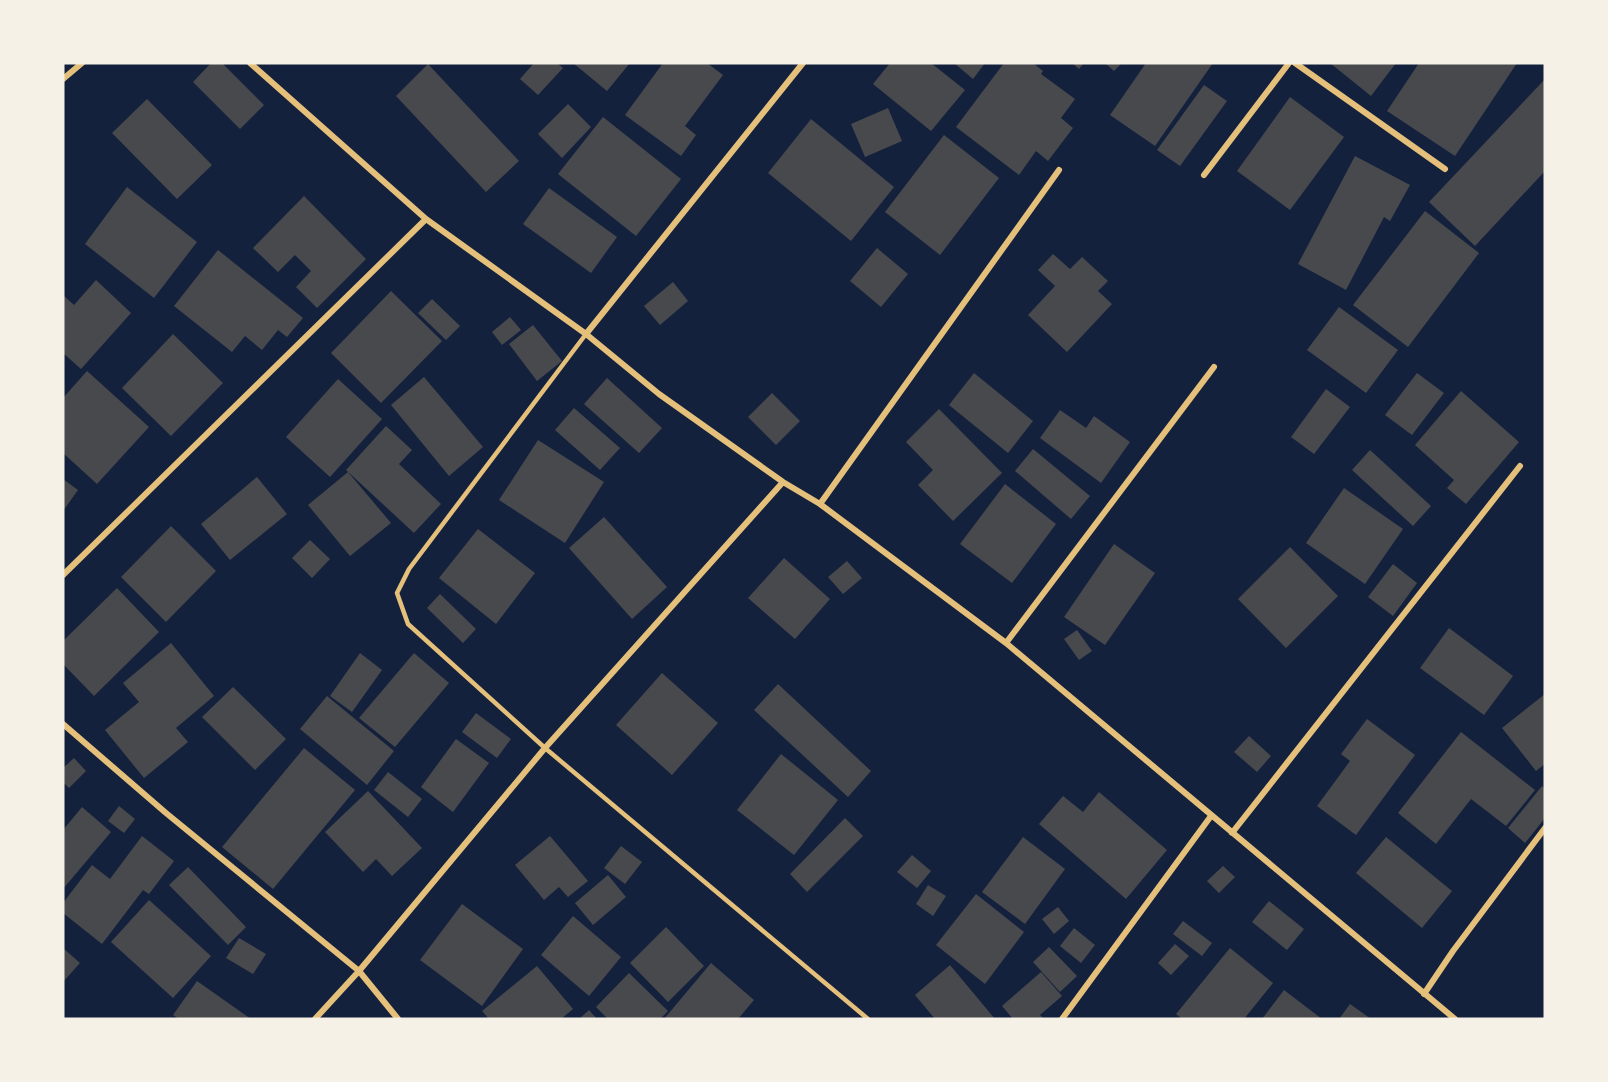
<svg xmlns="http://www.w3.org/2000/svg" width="1608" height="1082" font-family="'Roboto Condensed',sans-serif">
	<rect width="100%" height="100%" fill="#14213d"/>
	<!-- building -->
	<path fill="#48494c" d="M 211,63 L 222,63 L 264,105 L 240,129 L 193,82 Z
		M 534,63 L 557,63 L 563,68 L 538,95 L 520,79 Z
		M 573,63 L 630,63 L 607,91 Z
		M 663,63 L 707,63 L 723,75 L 685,126 L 696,135 L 681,156 L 625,115 Z
		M 890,63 L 931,63 L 965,90 L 931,131 L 873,84 Z
		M 954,63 L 985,63 L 973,79 Z
		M 1004,63 L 1033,63 L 1043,71 L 1041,74 L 1075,99 L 1061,118 L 1073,128 L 1048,161 L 1036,151 L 1019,175 L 956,127 Z
		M 1072,63 L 1084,63 L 1079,69 Z
		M 1105,63 L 1122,63 L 1114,71 Z
		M 1146,63 L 1213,63 L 1155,146 L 1110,115 Z
		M 1330,63 L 1396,63 L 1371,96 Z
		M 1419,63 L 1517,63 L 1455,156 L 1387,111 Z
		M 428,64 L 519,161 L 486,192 L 396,96 Z
		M 1545,79 L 1545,171 L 1475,246 L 1429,202 Z
		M 1204,85 L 1227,101 L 1180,166 L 1157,150 Z
		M 1290,97 L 1344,137 L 1290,210 L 1237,171 Z
		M 147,99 L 212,165 L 177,199 L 112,133 Z
		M 568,104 L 591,127 L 562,158 L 538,134 Z
		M 888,108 L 902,141 L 865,157 L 851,124 Z
		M 603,117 L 681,179 L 636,236 L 558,174 Z
		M 811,119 L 894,187 L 851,241 L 768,173 Z
		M 944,135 L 999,178 L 940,255 L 885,212 Z
		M 1355,156 L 1410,185 L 1390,221 L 1384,217 L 1346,290 L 1298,264 Z
		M 127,187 L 197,242 L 154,298 L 85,244 Z
		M 549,188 L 617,237 L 591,273 L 523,224 Z
		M 304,196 L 366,259 L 317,308 L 296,287 L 311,271 L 295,255 L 278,272 L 253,248 Z
		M 1425,211 L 1479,253 L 1408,347 L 1353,305 Z
		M 877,248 L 908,274 L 881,307 L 850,281 Z
		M 218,250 L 303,318 L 287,337 L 278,330 L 262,350 L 245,336 L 232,352 L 174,306 Z
		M 1053,254 L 1070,269 L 1082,257 L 1108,281 L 1098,291 L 1112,304 L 1067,352 L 1028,315 L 1055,286 L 1038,270 Z
		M 96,280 L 131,313 L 81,369 L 63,353 L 63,295 L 74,305 Z
		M 673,282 L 688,301 L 660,325 L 644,306 Z
		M 391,291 L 442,341 L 381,403 L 331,353 Z
		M 432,299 L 460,326 L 446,340 L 418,313 Z
		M 1339,307 L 1398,350 L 1366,393 L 1307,350 Z
		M 510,317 L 521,330 L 502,345 L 492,332 Z
		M 533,325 L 562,361 L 537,381 L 509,344 Z
		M 173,334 L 223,383 L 171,436 L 122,388 Z
		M 87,371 L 149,427 L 97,484 L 63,453 L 63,398 Z
		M 974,373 L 1033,421 L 1008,453 L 949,405 Z
		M 1417,373 L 1444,393 L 1412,435 L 1385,415 Z
		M 424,377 L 483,447 L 449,476 L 391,405 Z
		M 607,378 L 662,428 L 639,453 L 584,404 Z
		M 338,379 L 382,419 L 330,477 L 286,437 Z
		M 1326,389 L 1350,407 L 1314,454 L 1291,437 Z
		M 1461,391 L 1519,442 L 1466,504 L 1447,488 L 1454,480 L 1415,445 Z
		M 772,393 L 800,421 L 776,445 L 748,417 Z
		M 574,408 L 620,448 L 600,470 L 555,430 Z
		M 939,409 L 1002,473 L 953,521 L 918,485 L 933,470 L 906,442 Z
		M 1060,410 L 1086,428 L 1094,416 L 1130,442 L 1101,483 L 1040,438 Z
		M 386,426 L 412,450 L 399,464 L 441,504 L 414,533 L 346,470 Z
		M 538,440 L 604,482 L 565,543 L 499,500 Z
		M 1033,449 L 1090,496 L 1071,519 L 1015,471 Z
		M 1370,450 L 1431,506 L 1413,526 L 1352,470 Z
		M 348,472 L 391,523 L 350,556 L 308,505 Z
		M 257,477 L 287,514 L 230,560 L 201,524 Z
		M 63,479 L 78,490 L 63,511 Z
		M 1005,484 L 1056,524 L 1012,583 L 960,544 Z
		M 1344,488 L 1403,529 L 1365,584 L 1306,543 Z
		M 604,517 L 667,587 L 632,619 L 569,548 Z
		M 171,526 L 216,571 L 166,622 L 121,577 Z
		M 478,529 L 535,573 L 496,624 L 439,578 Z
		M 310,540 L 330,559 L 312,578 L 292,558 Z
		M 1114,544 L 1155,573 L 1105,645 L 1064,617 Z
		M 1290,547 L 1338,596 L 1286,648 L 1238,599 Z
		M 784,558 L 830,599 L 795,639 L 748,598 Z
		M 847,561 L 862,578 L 843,594 L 828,577 Z
		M 1393,564 L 1417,583 L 1393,616 L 1368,597 Z
		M 117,588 L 159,632 L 94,696 L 63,664 L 63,641 Z
		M 440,594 L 476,629 L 463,643 L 427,608 Z
		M 1449,628 L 1513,676 L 1484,715 L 1420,668 Z
		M 1077,630 L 1092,651 L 1079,660 L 1064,639 Z
		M 171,643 L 214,696 L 176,728 L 188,742 L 144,778 L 105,730 L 139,702 L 123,683 Z
		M 360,653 L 382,670 L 352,712 L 330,696 Z
		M 414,653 L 449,683 L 395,747 L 359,718 Z
		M 662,673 L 718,723 L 672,775 L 616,725 Z
		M 778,684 L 871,771 L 848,797 L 754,710 Z
		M 233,687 L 286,739 L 255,770 L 202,717 Z
		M 1545,694 L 1545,764 L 1536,771 L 1502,728 Z
		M 327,696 L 394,751 L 367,785 L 300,729 Z
		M 476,713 L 511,739 L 497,758 L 462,732 Z
		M 1367,719 L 1415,755 L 1356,835 L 1317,806 L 1350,761 L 1341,754 Z
		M 1461,732 L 1535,790 L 1506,826 L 1471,799 L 1436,844 L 1398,813 Z
		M 1249,736 L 1271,756 L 1257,772 L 1234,752 Z
		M 456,739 L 489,763 L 453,812 L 421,787 Z
		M 304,748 L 355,790 L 273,889 L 222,847 Z
		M 781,754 L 838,800 L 794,855 L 737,810 Z
		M 74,758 L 86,771 L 69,788 L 63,782 L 63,768 Z
		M 388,772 L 422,799 L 408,817 L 374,790 Z
		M 1542,786 L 1545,789 L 1545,818 L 1525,843 L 1508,828 Z
		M 368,791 L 422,848 L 392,876 L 376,859 L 363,872 L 325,832 Z
		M 1099,792 L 1167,850 L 1126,899 L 1039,824 L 1063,796 L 1083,812 Z
		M 119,806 L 135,819 L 124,833 L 108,821 Z
		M 82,807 L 111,832 L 63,889 L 63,830 Z
		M 845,818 L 863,836 L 807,892 L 790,874 Z
		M 142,836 L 174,861 L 149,894 L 143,890 L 102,944 L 63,913 L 63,903 L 92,865 L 110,879 Z
		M 550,836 L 588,881 L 568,897 L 559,887 L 544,900 L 515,865 Z
		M 1023,837 L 1065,869 L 1025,924 L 982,892 Z
		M 1386,837 L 1452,891 L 1422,928 L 1356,873 Z
		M 621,846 L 642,862 L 625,884 L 604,868 Z
		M 912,855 L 931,871 L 917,888 L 897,872 Z
		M 1223,866 L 1235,877 L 1219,893 L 1207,881 Z
		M 188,867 L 246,927 L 228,945 L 169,885 Z
		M 608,875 L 626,897 L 593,925 L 575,903 Z
		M 928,885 L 946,896 L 933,916 L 916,904 Z
		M 976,894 L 1024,932 L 985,984 L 936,945 Z
		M 149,900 L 211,956 L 173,998 L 111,942 Z
		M 1269,901 L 1304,929 L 1287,950 L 1252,922 Z
		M 462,904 L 523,949 L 482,1006 L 420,960 Z
		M 1058,907 L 1069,921 L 1054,934 L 1042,919 Z
		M 573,916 L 621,957 L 589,996 L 541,955 Z
		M 1183,921 L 1212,943 L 1202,956 L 1173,934 Z
		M 666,927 L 704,966 L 668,1002 L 630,963 Z
		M 1074,928 L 1095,945 L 1081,963 L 1060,946 Z
		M 239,938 L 266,954 L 253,974 L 226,958 Z
		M 1175,944 L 1189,956 L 1171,975 L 1158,963 Z
		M 1049,947 L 1077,976 L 1060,992 L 1033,962 Z
		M 63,948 L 80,963 L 63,982 Z
		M 1230,948 L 1273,983 L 1244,1019 L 1182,1019 L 1176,1014 Z
		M 711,963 L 754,1000 L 738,1019 L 664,1019 Z
		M 950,965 L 995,1019 L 935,1019 L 915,995 Z
		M 537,966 L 573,1009 L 561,1019 L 489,1019 L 482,1011 Z
		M 1041,972 L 1062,996 L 1040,1015 L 1044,1019 L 1013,1019 L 1002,1006 Z
		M 629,973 L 668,1011 L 660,1019 L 608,1019 L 596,1007 Z
		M 197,981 L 251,1019 L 179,1019 L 173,1015 Z
		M 1284,990 L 1322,1019 L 1262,1019 Z
		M 1350,1004 L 1371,1019 L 1339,1019 Z
		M 589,1010 L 597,1019 L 579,1019 Z"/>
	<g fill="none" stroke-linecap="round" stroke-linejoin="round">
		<!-- service -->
		<path stroke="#e5c07b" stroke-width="4.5" d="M 586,334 L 409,569 L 397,593 L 408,624 L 545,748 L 868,1019"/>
		<!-- minor -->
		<path stroke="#e5c07b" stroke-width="6" d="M 250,63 L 426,219 L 586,334 L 659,394 L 783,482 L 820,504 L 1006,643 L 1455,1019
			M 1295,63 L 1445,169
			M 63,79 L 82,63
			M 1204,175 L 1289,63
			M 586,334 L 803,63
			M 820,504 L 1059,170
			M 63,575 L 426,219
			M 1006,643 L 1214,367
			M 63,724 L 166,813 L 359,971 L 398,1019
			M 1232,833 L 1520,466
			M 1424,994 L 1453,951 L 1545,828
			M 315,1019 L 359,971 L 545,748 L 783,482
			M 1062,1019 L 1211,816"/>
	</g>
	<!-- border -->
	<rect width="1608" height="1082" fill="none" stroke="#f6f1e7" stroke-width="129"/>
</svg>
